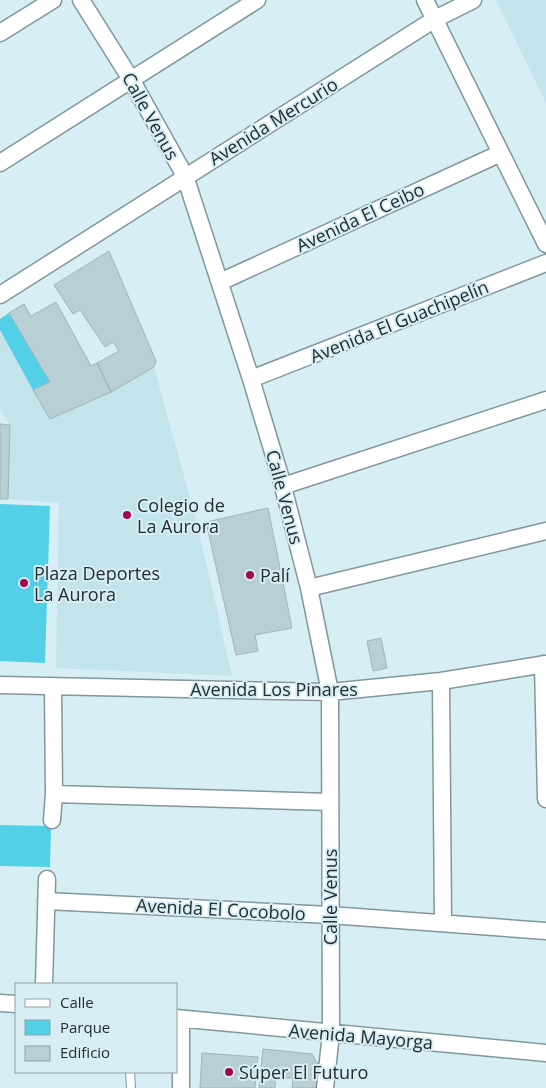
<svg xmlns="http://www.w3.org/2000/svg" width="546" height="1088" font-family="'Open Sans',sans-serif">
	<rect width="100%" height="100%" fill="#d7eef4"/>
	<!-- built -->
	<path fill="#c3e4eb" d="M 496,0 L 546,0 L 546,103 Z
		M 0,330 L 50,419 L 111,392 L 154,367 L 198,527 L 232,676 L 56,668 L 59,503 L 8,499 L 10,425 L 0,409 Z"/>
	<!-- green -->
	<path fill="#53cfe8" d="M 9,313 L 50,382 L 33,390 L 0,330 L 0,319 Z
		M 0,504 L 50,506 L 45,663 L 0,661 Z
		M 0,825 L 51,826 L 50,867 L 0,866 Z"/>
	<!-- building -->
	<path fill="#b8cfd4" stroke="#9fb5ba" d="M 109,251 L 156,361 L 154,367 L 111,392 L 97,363 L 119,351 L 113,342 L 105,347 L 80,310 L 73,314 L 54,285 Z
		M 56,302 L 91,366 L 97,363 L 111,392 L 50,419 L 33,390 L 50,382 L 9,313 L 24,304 L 31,316 Z
		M 0,424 L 10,425 L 8,499 L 0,499 Z
		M 268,508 L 292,628 L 255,635 L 258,651 L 236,655 L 206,522 Z
		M 381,638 L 387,668 L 373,671 L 367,641 Z
		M 263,1049 L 312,1054 L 319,1066 L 317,1088 L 292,1088 L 293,1078 L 276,1078 L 275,1088 L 259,1088 Z
		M 202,1053 L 258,1057 L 255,1088 L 200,1088 Z"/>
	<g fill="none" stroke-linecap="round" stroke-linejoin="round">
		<!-- service casing -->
		<g stroke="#81979c" stroke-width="10">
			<path id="service" d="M 130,1072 L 131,1088"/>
		</g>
		<!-- minor casing -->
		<g stroke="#81979c" stroke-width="19">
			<path id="minor" d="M 81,0 L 132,81 L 185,176 L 251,379 L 281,479 L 309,588 L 330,692 L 331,1034 L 325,1088
				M 425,0 L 546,244
				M 0,33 L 53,0
				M 0,163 L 257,0
				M 220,282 L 501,153
				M 0,295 L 435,19 L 473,0
				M 251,379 L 546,263
				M 283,486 L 546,400
				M 309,588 L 546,531
				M 543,664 L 546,799
				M 441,681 L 443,923
				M 0,685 L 330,692 L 441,681 L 546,664
				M 54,794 L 330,802
				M 52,820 L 54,794 L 53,687
				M 46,901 L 330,915 L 546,931
				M 44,984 L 47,879
				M 0,1003 L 16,1004
				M 176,1018 L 546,1053
				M 181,1088 L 181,1019"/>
		</g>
		<!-- service -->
		<use href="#service" stroke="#fff" stroke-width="8"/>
		<!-- minor -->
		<use href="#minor" stroke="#fff" stroke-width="16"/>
	</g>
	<!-- markers -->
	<g fill="#a0084d" stroke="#d7eef4" stroke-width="2">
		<circle cx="127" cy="515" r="5"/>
		<circle cx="250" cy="575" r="5"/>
		<circle cx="24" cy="583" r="5"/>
		<circle cx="229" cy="1072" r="5"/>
	</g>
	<g text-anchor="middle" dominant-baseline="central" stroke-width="4" stroke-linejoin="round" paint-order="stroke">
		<!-- street labels -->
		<g font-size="18" fill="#242d2f" stroke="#d7eef4">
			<text transform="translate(151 116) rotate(61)">Calle Venus</text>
			<text transform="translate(273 121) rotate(-32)">Avenida Mercurio</text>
			<text transform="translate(360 217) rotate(-25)">Avenida El Ceibo</text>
			<text transform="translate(399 321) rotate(-22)">Avenida El Guachipelín</text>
			<text transform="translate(285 497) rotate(75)">Calle Venus</text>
			<text x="274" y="689">Avenida Los Pinares</text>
			<text transform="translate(330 897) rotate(-90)">Calle Venus</text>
			<text transform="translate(221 909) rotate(3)">Avenida El Cocobolo</text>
			<text transform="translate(361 1036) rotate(5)">Avenida Mayorga</text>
		</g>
		<!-- poi labels -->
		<g font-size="18" fill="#242d2f" stroke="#d7eef4" text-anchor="start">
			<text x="137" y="505">Colegio de<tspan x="137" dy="21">La Aurora</tspan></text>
			<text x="34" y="573">Plaza Deportes<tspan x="34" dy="21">La Aurora</tspan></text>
			<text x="260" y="575">Palí</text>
			<text x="239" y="1072">Súper El Futuro</text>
		</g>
	</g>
	<!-- legend -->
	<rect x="15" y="983" width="162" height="90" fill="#d7eef4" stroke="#8fa1a5"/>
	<rect x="25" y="999" width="25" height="8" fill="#ffffff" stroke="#8fa1a5"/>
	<text x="60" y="1008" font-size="15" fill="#242d2f">Calle</text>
	<rect x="25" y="1020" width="25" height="15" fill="#53cfe8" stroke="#8fa1a5"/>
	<text x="60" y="1033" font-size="15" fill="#242d2f">Parque</text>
	<rect x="25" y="1046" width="25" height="15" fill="#b8cfd4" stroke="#8fa1a5"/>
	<text x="60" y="1058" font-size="15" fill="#242d2f">Edificio</text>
</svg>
